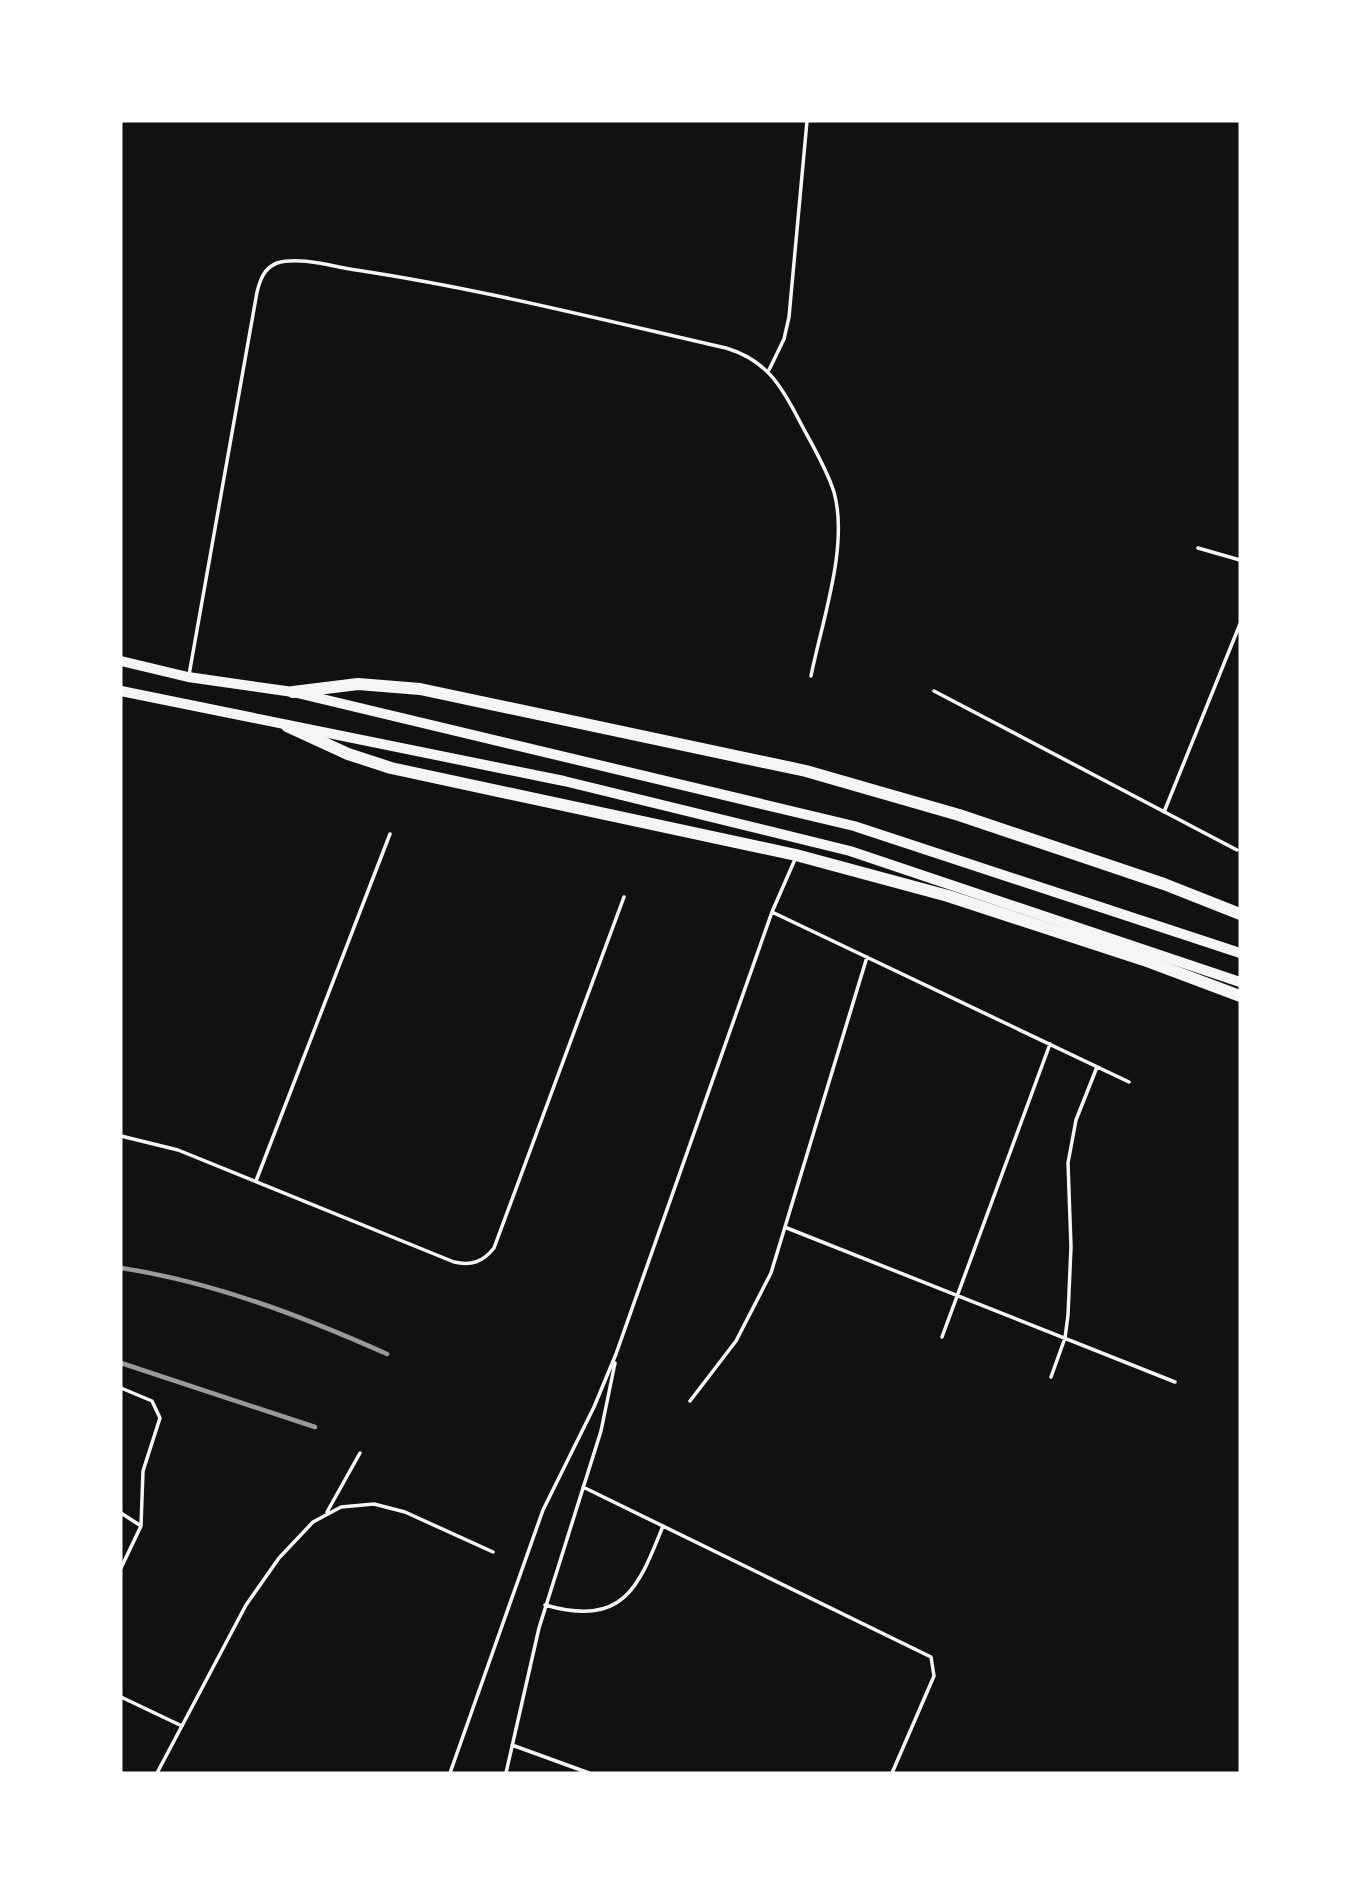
<svg xmlns="http://www.w3.org/2000/svg" width="1361" height="1894" font-family="Roboto,sans-serif">
	<rect width="100%" height="100%" fill="#111"/>
	<g fill="none" stroke-linecap="round" stroke-linejoin="round">
		<!-- service -->
		<path stroke="#f5f5f5" stroke-width="3.5" d="M 769,370 L 784,339 L 789,317 L 807,121
			M 1198,548 L 1240,560
			M 189,675 L 257,292 C 260,280 264,268 277,263 C 300,256 334,267 356,270 C 482,289 603,320 726,348 C 766,360 781,385 799,420 C 811,443 826,467 834,492 C 849,546 822,621 811,676
			M 934,691 L 1237,850
			M 1164,812 L 1240,624
			M 772,912 L 1129,1082
			M 121,1136 L 178,1150 L 454,1262 C 471,1266 483,1262 494,1248 L 624,897
			M 256,1181 L 390,834
			M 787,1228 L 1175,1382
			M 942,1337 L 1050,1044
			M 1051,1377 L 1065,1338 L 1068,1315 L 1071,1247 L 1068,1163 L 1076,1120 L 1097,1067
			M 121,1388 L 152,1401 L 160,1418 L 143,1471 L 141,1526 L 121,1568
			M 690,1401 L 736,1341 L 771,1273 L 867,957
			M 583,1487 L 931,1657 L 934,1676 L 892,1773
			M 327,1512 L 360,1453
			M 121,1513 L 141,1526
			M 545,1605 C 623,1627 638,1589 663,1526
			M 121,1697 L 182,1726
			M 512,1745 L 589,1773
			M 157,1773 L 246,1605 L 279,1558 L 313,1522 L 341,1507 L 374,1504 L 405,1512 L 493,1552
			M 450,1773 L 543,1510 L 594,1407 L 616,1354 L 772,912 L 796,857
			M 506,1773 L 539,1628 L 601,1431 L 615,1363"/>
		<!-- secondary -->
		<path stroke="#f5f5f5" stroke-width="10" d="M 121,661 L 188,677 L 293,692 L 854,826 L 1240,953
			M 121,691 L 564,781 L 850,851 L 1240,982"/>
		<!-- trunk -->
		<path stroke="#f5f5f5" stroke-width="12" d="M 293,692 L 358,684 L 420,689 L 806,771 L 959,815 L 1164,884 L 1240,914
			M 287,726 L 348,754 L 391,768 L 796,855 L 948,896 L 1144,960 L 1240,996"/>
		<!-- rail -->
		<path stroke="#9a9a9a" stroke-width="4.5" d="M 121,1268 C 213,1282 302,1316 387,1354
			M 121,1363 L 315,1427"/>
	</g>
	<!-- border -->
	<rect width="1361" height="1894" fill="none" stroke="#ffffff" stroke-width="245"/>
</svg>
